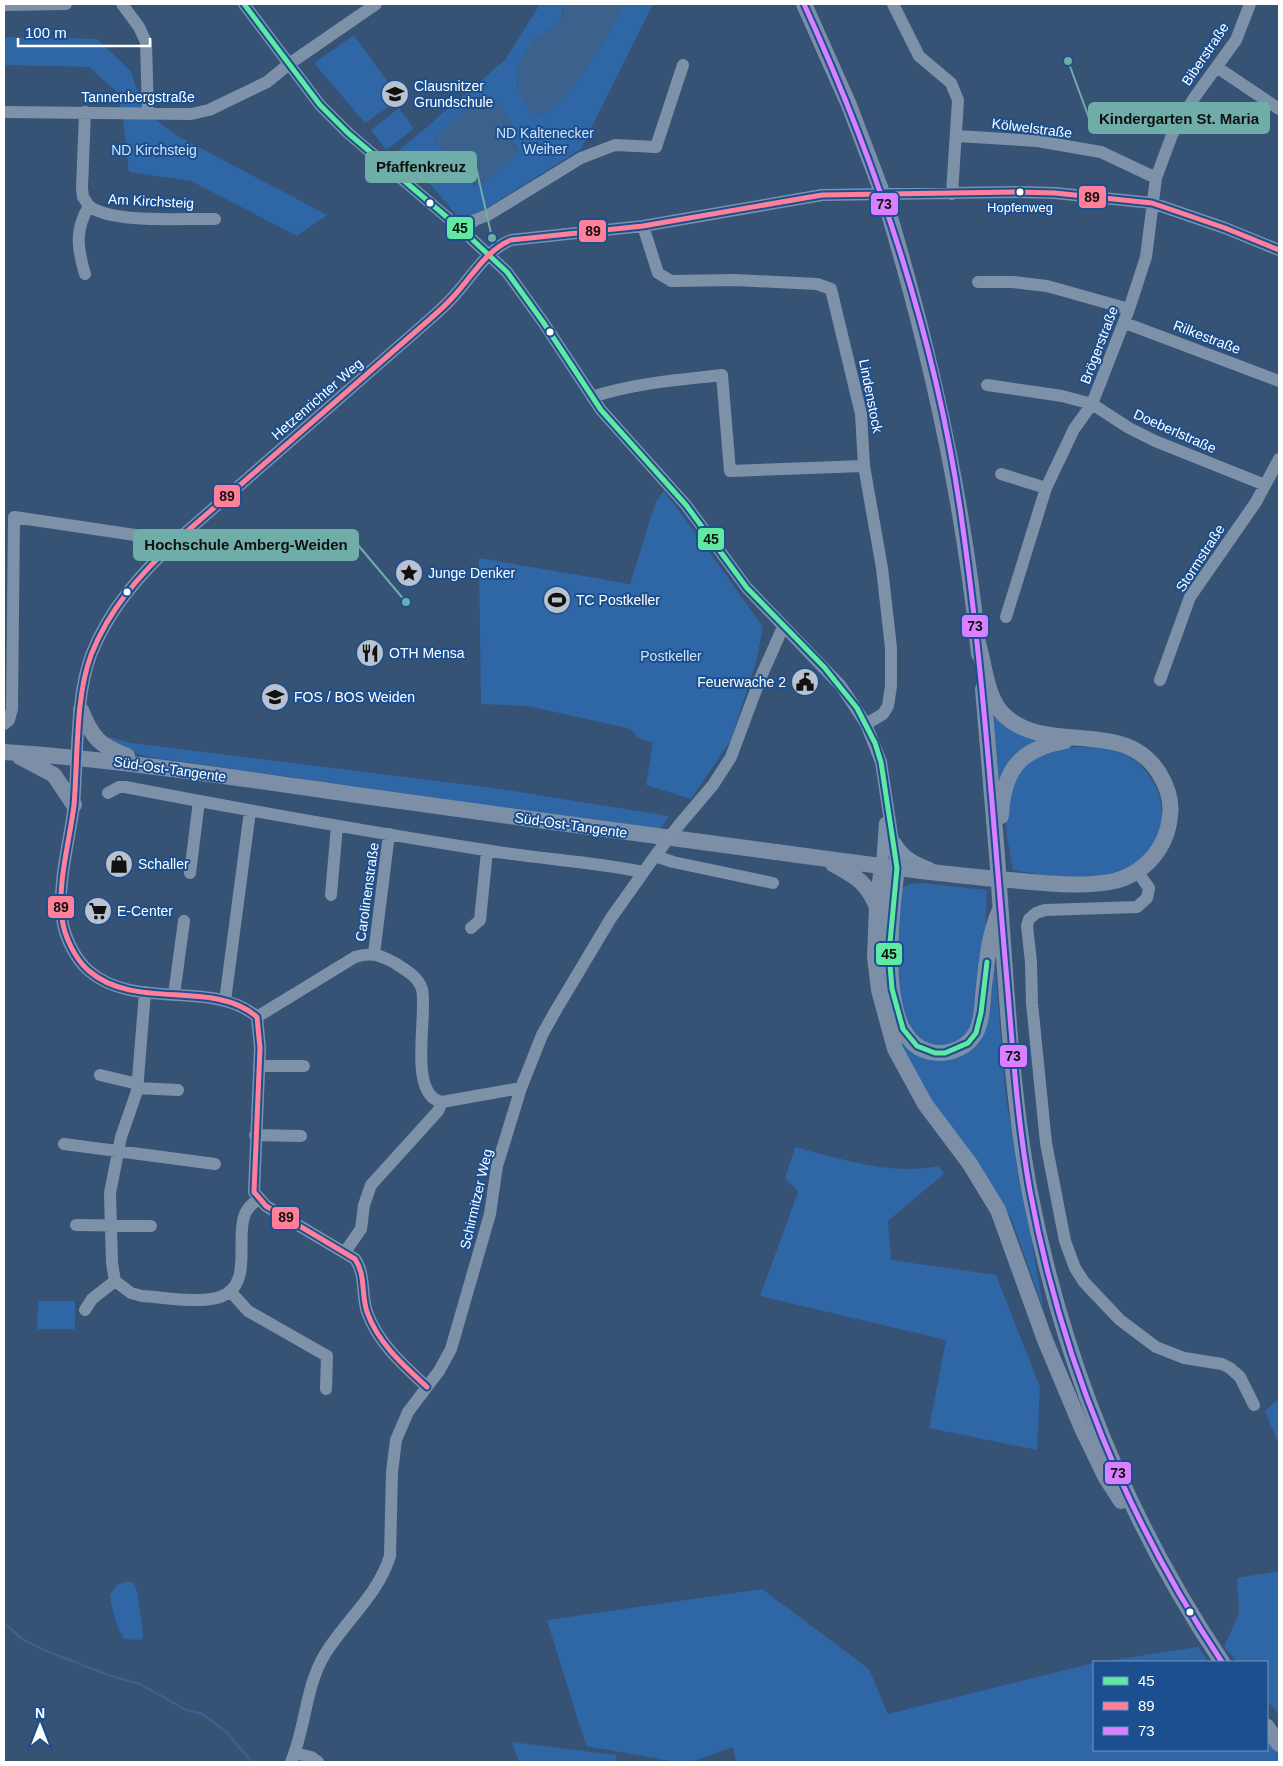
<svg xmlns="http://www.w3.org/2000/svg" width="1283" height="1766" font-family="Arial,sans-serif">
	<rect width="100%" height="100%" fill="#365274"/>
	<!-- green -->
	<path fill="#2f66a5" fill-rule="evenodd" d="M 540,4 L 564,4 L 561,19 L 556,26 L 534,40 L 519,64 L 517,86 L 527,105 L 551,110 C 582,80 605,42 624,4 L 653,4 L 581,149 L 466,221 L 453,211 L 431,185 L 389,159 L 505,60 ZM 483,95 L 492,97 L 513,125 L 510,138 L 518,151 L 475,186 L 434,140 L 438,133 Z
		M 354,35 L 400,99 L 365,123 L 314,63 Z
		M 4,37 L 97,39 L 131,71 L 143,110 L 174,134 L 327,215 L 297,236 L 191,181 L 129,172 L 123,119 L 116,91 L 89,67 L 4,65 Z
		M 399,108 L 414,129 L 386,150 L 371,130 Z
		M 664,491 L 698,536 L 763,627 L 756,662 L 731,740 L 691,799 L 646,785 L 653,743 L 637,737 L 631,729 L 528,706 L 481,704 L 479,558 L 630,584 L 656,501 Z
		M 987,699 L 1050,740 L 997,794 Z
		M 108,737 L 131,743 L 487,787 L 669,816 L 660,830 L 149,757 L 103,744 Z
		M 1068,747 C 1091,747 1120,747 1138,763 C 1170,791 1171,839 1135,864 C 1130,867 1125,873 1119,874 C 1083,883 1049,876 1013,870 C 1005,827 995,786 1035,756 C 1042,750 1059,749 1068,747 Z
		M 923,883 L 987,890 L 985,937 L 973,1027 L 952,1048 L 916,1041 L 894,982 L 902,888 L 909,884 Z
		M 993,940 L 1006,1098 L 1044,1311 L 1010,1215 L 932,1108 L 901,1051 L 899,1035 C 921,1067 935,1055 968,1048 Z
		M 795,1147 C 842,1159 891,1176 939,1166 L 944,1174 L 888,1221 L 891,1260 L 996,1275 L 1040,1387 L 1037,1450 L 929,1428 L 946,1340 L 760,1296 L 798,1192 L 785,1178 Z
		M 38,1301 L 75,1301 L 75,1329 L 37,1329 Z
		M 1279,1398 L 1279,1445 L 1265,1411 Z
		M 1279,1571 L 1279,1716 L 1267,1700 L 1267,1662 L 1237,1662 L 1224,1647 L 1239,1613 L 1237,1578 Z
		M 128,1581 L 134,1583 L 138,1594 L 143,1637 L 141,1640 L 124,1639 C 116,1626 112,1611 110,1595 L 117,1585 Z
		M 762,1589 L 869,1669 L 888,1714 L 1094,1663 L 1094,1750 L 1267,1750 L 1267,1739 L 1279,1756 L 1279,1762 L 736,1762 L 733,1747 L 691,1762 L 676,1762 L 586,1746 L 547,1620 Z
		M 1198,1647 L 1209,1662 L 1098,1662 Z
		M 512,1742 L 616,1755 L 616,1762 L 519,1762 Z"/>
	<!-- water -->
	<path fill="#3b618d" d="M 564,4 L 624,4 C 611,30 568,112 538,115 C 529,111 525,102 521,94 C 512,77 520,54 534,41 C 542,33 555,30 561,19 C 564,14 563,9 564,4 Z
		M 483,95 L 492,97 L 513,125 L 510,138 L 518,153 L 479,188 L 434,140 L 438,133 Z"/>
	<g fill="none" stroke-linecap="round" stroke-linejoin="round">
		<!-- stream -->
		<path stroke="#3b618d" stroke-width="2.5" d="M 4,1623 L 22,1639 L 44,1650 L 108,1675 L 140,1684 L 186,1710 L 203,1714 L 226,1732 L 252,1762"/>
		<!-- minor -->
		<path stroke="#7d92a8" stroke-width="12" d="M 122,4 L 139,27 L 146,42 L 148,113
			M 244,4 L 320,105 L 348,133 L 462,230 L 507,272 L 543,322 L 601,410 L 686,505 L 747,588 L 841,686 L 866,724 L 881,762 L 897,868
			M 893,4 L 919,56 L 951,83 L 958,100 L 952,194
			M 4,5 L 66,4
			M 1218,68 L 1279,109
			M 4,112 L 191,114 L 209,110 L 267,82 L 289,64 L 376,4
			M 957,136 L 1037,141 L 1101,152 L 1156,178
			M 89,206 C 112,224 183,218 215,219
			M 643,226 L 658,273 L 671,281 L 735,280 L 817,284 L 831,289 L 861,414 L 864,466 L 882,568 L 891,648 L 891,686 L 888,706 L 883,714 L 866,724
			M 462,230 L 475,220 L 488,215 L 581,158 L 615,145 L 656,147 L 683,65
			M 85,274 C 77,248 75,229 89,206 L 83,197 L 82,188 L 85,112
			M 978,282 L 1013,282 L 1047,286 L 1129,309
			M 1125,323 L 1279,381
			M 987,385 L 1062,396 L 1092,404 L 1129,428 L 1155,441 L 1265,485
			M 592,397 C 633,383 679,380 722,375 L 730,471 L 864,466
			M 1001,474 L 1046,488
			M 1006,617 L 1046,488 L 1074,429 L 1092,404 L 1129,309 L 1146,257 L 1156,178 L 1172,135 L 1194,98 L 1236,40 L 1250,4
			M 1160,680 L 1190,597 L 1256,502 L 1279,459
			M 4,724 L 9,720 L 12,709 L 14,517 L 135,535 L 157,558
			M 108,793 L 119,787 L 125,787 C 245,810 364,831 485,850 C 537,859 591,861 643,872
			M 679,825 L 713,785 L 731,757 L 760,679 L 783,627
			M 895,842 C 904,857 914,862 930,868
			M 882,866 L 885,823
			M 1137,871 L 1149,888 L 1147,898 L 1137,907 L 1045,910 L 1036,913 L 1029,919 L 1027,926 L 1031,962 L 1032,1003 L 1046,1143 L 1065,1241 L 1075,1268 L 1084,1282 L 1120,1320 L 1156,1347 L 1184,1358 L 1222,1364 L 1230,1368 L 1240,1377 L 1254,1405
			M 190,873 L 199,801
			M 331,895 L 337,826
			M 471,928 L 480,920 L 487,851
			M 374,954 L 389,834
			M 145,992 L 137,1091 L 121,1137 L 110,1193 L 112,1263 L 115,1281 L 131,1293 L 142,1296 C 163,1297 199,1304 220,1297 C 253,1286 236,1241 244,1217 C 246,1209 252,1204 258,1199
			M 174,995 L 184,921
			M 225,1001 L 250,811
			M 257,1017 L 355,957 C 372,952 380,955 395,963 C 405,970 418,976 422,989 C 428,1016 407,1095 442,1102
			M 259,1066 L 304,1066
			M 100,1075 L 138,1084
			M 137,1088 L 178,1090
			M 255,1135 L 301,1136
			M 64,1144 L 215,1164
			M 76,1225 L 151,1226
			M 345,1252 L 361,1229 L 364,1205 L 371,1185 L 438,1111 L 442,1102 L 521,1088
			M 230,1291 L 248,1311 L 327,1356 L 326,1389
			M 85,1310 L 92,1299 L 115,1281
			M 427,1387 C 403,1365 378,1343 367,1312 C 361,1294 366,1275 355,1259 L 266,1206 L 254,1192 L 260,1048 L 257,1017 C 214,979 135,1011 89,971 C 75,959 64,936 62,918 C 57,885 70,839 74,805 C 78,759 75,698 91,655 C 109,609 141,573 176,541 L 430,319 C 438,312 446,305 453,297 C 471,278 486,250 511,240 L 643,226 L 822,195 L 1015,192 L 1055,193 L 1152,203 L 1225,228 L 1279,250
			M 295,1753 L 311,1757 L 318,1762
			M 291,1762 C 306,1727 305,1687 325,1654 C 346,1620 378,1595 390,1556 L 392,1472 L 396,1440 L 408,1412 L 439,1371 L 451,1349 L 490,1214 L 497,1166 L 521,1088 L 542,1035 L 556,1010 L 611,918 L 655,856 L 673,862 L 773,883"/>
		<!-- major -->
		<path stroke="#7d8ea7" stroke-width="16" d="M 804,4 L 849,105 L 880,187
			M 887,207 C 931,354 964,502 979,654
			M 983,689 L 997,855
			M 81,710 C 92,738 100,746 127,756
			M 4,752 C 125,760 244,779 364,796 C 506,816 649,835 791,854 C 864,864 936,874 1009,880 C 1044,883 1081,888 1115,881 C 1145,873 1167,848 1170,816 C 1172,802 1167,786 1159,773 C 1123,716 1046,757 1003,714 C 986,696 985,666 978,643
			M 20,757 L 54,775 L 74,805
			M 1001,816 C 1003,771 1019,749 1065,741
			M 833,864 C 856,877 866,881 877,907
			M 882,866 L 877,907 L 875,957 L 879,990 L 895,1049 L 925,1104 L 970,1164 L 998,1210 L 1045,1340 L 1081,1426 L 1106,1478 L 1121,1501
			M 897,868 C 892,910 871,1053 940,1053 C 953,1053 968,1046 975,1034 C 983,1021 982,1001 984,986 C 987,961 989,935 999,912
			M 1000,900 C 1007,997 1012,1098 1030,1193 C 1063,1361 1127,1520 1222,1662
			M 1267,1727 L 1279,1744"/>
		<!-- minor-bridge -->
		<path stroke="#7d92a8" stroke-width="12" d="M 655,856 L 679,825"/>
		<!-- major-bridge -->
		<path stroke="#7d8ea7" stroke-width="16" d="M 880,187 L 887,207
			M 997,855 L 1000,900"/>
		<!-- bus-1 casing -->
		<g stroke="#1b4f8f" stroke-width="9">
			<path id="bus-1" d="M 244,4 L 320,105 L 348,133 L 462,230 L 507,272 L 543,322 L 601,410 L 686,505 L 747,588 L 824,667 L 857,708 L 875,743 L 881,762 L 897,868 L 889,953 L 892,989 L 903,1029 L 917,1046 L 935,1053 L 945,1053 L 968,1043 L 976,1033 L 981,1013 L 987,962"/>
		</g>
		<!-- bus-2 casing -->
		<g stroke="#1b4f8f" stroke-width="9">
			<path id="bus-2" d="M 427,1387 C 403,1365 378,1343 367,1312 C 361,1294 366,1275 355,1259 L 266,1206 L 254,1192 L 260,1048 L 257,1017 C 214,979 135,1011 89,971 C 75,959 64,936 62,918 C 57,885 70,839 74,805 C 78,759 75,698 91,655 C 109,609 141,573 176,541 L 430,319 C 438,312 446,305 453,297 C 471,278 486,250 511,240 L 643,226 L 822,195 L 1015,192 L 1055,193 L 1152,203 L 1225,228 L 1279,250"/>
		</g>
		<!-- bus-3 casing -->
		<g stroke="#1b4f8f" stroke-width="9">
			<path id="bus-3" d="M 804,4 C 877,164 934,333 960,508 C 982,657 992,807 1005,958 C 1012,1035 1016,1114 1030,1191 C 1061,1359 1127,1520 1222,1662"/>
		</g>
		<!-- bus-1 -->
		<use href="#bus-1" stroke="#60e9a3" stroke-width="5"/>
		<!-- bus-2 -->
		<use href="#bus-2" stroke="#ff8098" stroke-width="5"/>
		<!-- bus-3 -->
		<use href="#bus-3" stroke="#d880ff" stroke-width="5"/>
	</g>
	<!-- icons -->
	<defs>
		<g id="school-disc" transform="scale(1.4375)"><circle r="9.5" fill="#b9c2ce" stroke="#1b4f8f"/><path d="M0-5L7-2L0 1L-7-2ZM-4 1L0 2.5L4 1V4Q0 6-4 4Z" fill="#111"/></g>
		<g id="sight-disc" transform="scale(1.4375)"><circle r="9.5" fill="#b9c2ce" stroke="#1b4f8f"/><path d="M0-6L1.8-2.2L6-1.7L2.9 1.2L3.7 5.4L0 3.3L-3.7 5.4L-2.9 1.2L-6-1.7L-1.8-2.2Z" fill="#111"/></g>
		<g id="stadium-disc" transform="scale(1.4375)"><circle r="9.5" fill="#b9c2ce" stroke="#1b4f8f"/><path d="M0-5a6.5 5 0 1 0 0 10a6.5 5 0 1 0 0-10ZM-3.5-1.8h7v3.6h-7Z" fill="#111"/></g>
		<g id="restaurant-disc" transform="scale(1.4375)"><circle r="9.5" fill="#b9c2ce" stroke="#1b4f8f"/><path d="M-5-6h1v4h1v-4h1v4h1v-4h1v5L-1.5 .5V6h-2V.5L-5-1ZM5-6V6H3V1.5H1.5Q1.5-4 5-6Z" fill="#111"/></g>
		<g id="civic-disc" transform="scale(1.4375)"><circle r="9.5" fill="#b9c2ce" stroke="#1b4f8f"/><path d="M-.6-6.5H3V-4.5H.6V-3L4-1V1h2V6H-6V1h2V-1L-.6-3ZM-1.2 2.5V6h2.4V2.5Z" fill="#111"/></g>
		<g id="shop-disc" transform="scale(1.4375)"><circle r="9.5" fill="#b9c2ce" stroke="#1b4f8f"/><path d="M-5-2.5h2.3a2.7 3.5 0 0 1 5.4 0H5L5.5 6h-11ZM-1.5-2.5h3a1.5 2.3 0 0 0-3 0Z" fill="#111"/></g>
		<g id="supermarket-disc" transform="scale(1.4375)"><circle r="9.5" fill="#b9c2ce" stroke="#1b4f8f"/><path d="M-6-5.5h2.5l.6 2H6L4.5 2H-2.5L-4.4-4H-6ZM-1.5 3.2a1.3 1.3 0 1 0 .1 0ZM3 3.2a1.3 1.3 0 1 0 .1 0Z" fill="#111"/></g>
	</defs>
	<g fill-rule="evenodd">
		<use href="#school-disc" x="395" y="94"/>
		<use href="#sight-disc" x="409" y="573"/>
		<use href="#stadium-disc" x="557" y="600"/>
		<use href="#restaurant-disc" x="370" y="653"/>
		<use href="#civic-disc" x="805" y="682"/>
		<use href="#school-disc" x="275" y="697"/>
		<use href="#shop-disc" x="119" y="864"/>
		<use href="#supermarket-disc" x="98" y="911"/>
	</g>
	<!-- markers -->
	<g fill="#fff" stroke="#1b4f8f" stroke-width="2">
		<circle cx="1020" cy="192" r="4.5"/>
		<circle cx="430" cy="203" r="4.5"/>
		<circle cx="550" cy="332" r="4.5"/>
		<circle cx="127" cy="592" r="4.5"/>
		<circle cx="1190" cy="1612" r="4.5"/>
	</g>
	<g text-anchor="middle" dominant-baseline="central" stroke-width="4" stroke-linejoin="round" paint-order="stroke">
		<!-- bus labels -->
		<g font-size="13" fill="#fff" stroke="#1b4f8f">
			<text x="1020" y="207">Hopfenweg</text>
		</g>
		<!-- street labels -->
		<g font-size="14" fill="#fff" stroke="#1b4f8f">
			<text transform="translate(1205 54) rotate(-56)">Biberstraße</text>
			<text x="138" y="97">Tannenbergstraße</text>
			<text transform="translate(1032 128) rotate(7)">Kölwelstraße</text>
			<text transform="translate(151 201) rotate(3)">Am Kirchsteig</text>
			<text transform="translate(1207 337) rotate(21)">Rilkestraße</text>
			<text transform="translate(1099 345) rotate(-69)">Brögerstraße</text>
			<text transform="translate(871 396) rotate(79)">Lindenstock</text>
			<text transform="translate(317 399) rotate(-41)">Hetzenrichter Weg</text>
			<text transform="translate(1175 431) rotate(24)">Doeberlstraße</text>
			<text transform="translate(1200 558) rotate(-57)">Stormstraße</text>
			<text transform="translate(170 769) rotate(8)">Süd-Ost-Tangente</text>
			<text transform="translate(571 825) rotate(8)">Süd-Ost-Tangente</text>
			<text transform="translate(367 892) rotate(-82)">Carolinenstraße</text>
			<text transform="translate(476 1199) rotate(-77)">Schirmitzer Weg</text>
		</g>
		<!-- poi labels -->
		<g font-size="14" fill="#fff" stroke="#1b4f8f" text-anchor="start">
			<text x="414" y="86">Clausnitzer<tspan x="414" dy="16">Grundschule</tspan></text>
			<text x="428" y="573">Junge Denker</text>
			<text x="576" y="600">TC Postkeller</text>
			<text x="389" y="653">OTH Mensa</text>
			<text x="786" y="682" text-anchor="end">Feuerwache 2</text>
			<text x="294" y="697">FOS / BOS Weiden</text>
			<text x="138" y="864">Schaller</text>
			<text x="117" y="911">E-Center</text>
		</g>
		<!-- park labels -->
		<g font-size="14" fill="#cfe3fa" stroke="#1b4f8f">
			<text x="545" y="133">ND Kaltenecker<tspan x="545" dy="16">Weiher</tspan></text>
			<text x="154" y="150">ND Kirchsteig</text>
			<text x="671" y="656">Postkeller</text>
		</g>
	</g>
	<!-- callouts -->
	<path fill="none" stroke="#6fada8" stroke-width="2" d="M1068 61L1089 118M492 238L476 167M406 602L358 545"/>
	<g fill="#6fada8" stroke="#1b4f8f" stroke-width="2">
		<circle cx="1068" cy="61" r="5"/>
		<circle cx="492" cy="238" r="5"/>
		<circle cx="406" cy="602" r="5"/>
	</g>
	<g fill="#6fada8" stroke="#6fada8" stroke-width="2">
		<rect x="1089" y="103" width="180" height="30" rx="5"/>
		<rect x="366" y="152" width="110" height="30" rx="5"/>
		<rect x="134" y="530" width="224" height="30" rx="5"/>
	</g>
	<g font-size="15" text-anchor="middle" font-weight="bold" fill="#111">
		<text x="1179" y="124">Kindergarten St. Maria</text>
		<text x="421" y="172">Pfaffenkreuz</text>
		<text x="246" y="550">Hochschule Amberg-Weiden</text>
	</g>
	<g stroke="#1b4f8f" stroke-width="2">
		<rect x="1078" y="185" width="29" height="24" rx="5" fill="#ff8098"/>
		<rect x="870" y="192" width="29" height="24" rx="5" fill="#d880ff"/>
		<rect x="446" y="216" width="28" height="24" rx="5" fill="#60e9a3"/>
		<rect x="578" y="219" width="29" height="24" rx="5" fill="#ff8098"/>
		<rect x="213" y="484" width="28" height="24" rx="5" fill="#ff8098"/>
		<rect x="697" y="527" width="28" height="24" rx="5" fill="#60e9a3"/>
		<rect x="961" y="614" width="28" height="24" rx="5" fill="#d880ff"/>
		<rect x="47" y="895" width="28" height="24" rx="5" fill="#ff8098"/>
		<rect x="875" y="942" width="28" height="24" rx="5" fill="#60e9a3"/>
		<rect x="999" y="1044" width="29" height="24" rx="5" fill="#d880ff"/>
		<rect x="271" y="1206" width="29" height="24" rx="5" fill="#ff8098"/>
		<rect x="1104" y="1461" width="28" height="24" rx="5" fill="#d880ff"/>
	</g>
	<g font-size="14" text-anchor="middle" font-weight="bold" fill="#111">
		<text x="1092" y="202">89</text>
		<text x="884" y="209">73</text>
		<text x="460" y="233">45</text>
		<text x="593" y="236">89</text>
		<text x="227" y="501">89</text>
		<text x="711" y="544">45</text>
		<text x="975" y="631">73</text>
		<text x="61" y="912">89</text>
		<text x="889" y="959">45</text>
		<text x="1013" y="1061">73</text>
		<text x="286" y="1222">89</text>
		<text x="1118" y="1478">73</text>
	</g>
	<!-- border -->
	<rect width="1283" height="1766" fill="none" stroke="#ffffff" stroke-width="10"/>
	<!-- legend -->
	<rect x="1093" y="1661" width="175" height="90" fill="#1b4f8f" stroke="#7695bc"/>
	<rect x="1103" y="1677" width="25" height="8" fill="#60e9a3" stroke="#7695bc"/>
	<text x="1138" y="1686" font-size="15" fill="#ffffff">45</text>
	<rect x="1103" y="1702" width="25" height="8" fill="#ff8098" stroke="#7695bc"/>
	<text x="1138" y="1711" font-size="15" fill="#ffffff">89</text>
	<rect x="1103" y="1727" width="25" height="8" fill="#d880ff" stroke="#7695bc"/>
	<text x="1138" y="1736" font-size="15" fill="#ffffff">73</text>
	<!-- north arrow -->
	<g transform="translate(40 1726)" stroke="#1b4f8f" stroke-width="4" paint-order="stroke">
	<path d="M0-4L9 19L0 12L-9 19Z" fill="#ffffff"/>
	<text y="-8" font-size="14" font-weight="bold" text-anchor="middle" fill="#ffffff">N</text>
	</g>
	<!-- scale -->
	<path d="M18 38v8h132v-8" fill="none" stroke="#ffffff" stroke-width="2.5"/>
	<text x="25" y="38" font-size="15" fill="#ffffff" stroke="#1b4f8f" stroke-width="4" paint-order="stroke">100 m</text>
</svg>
